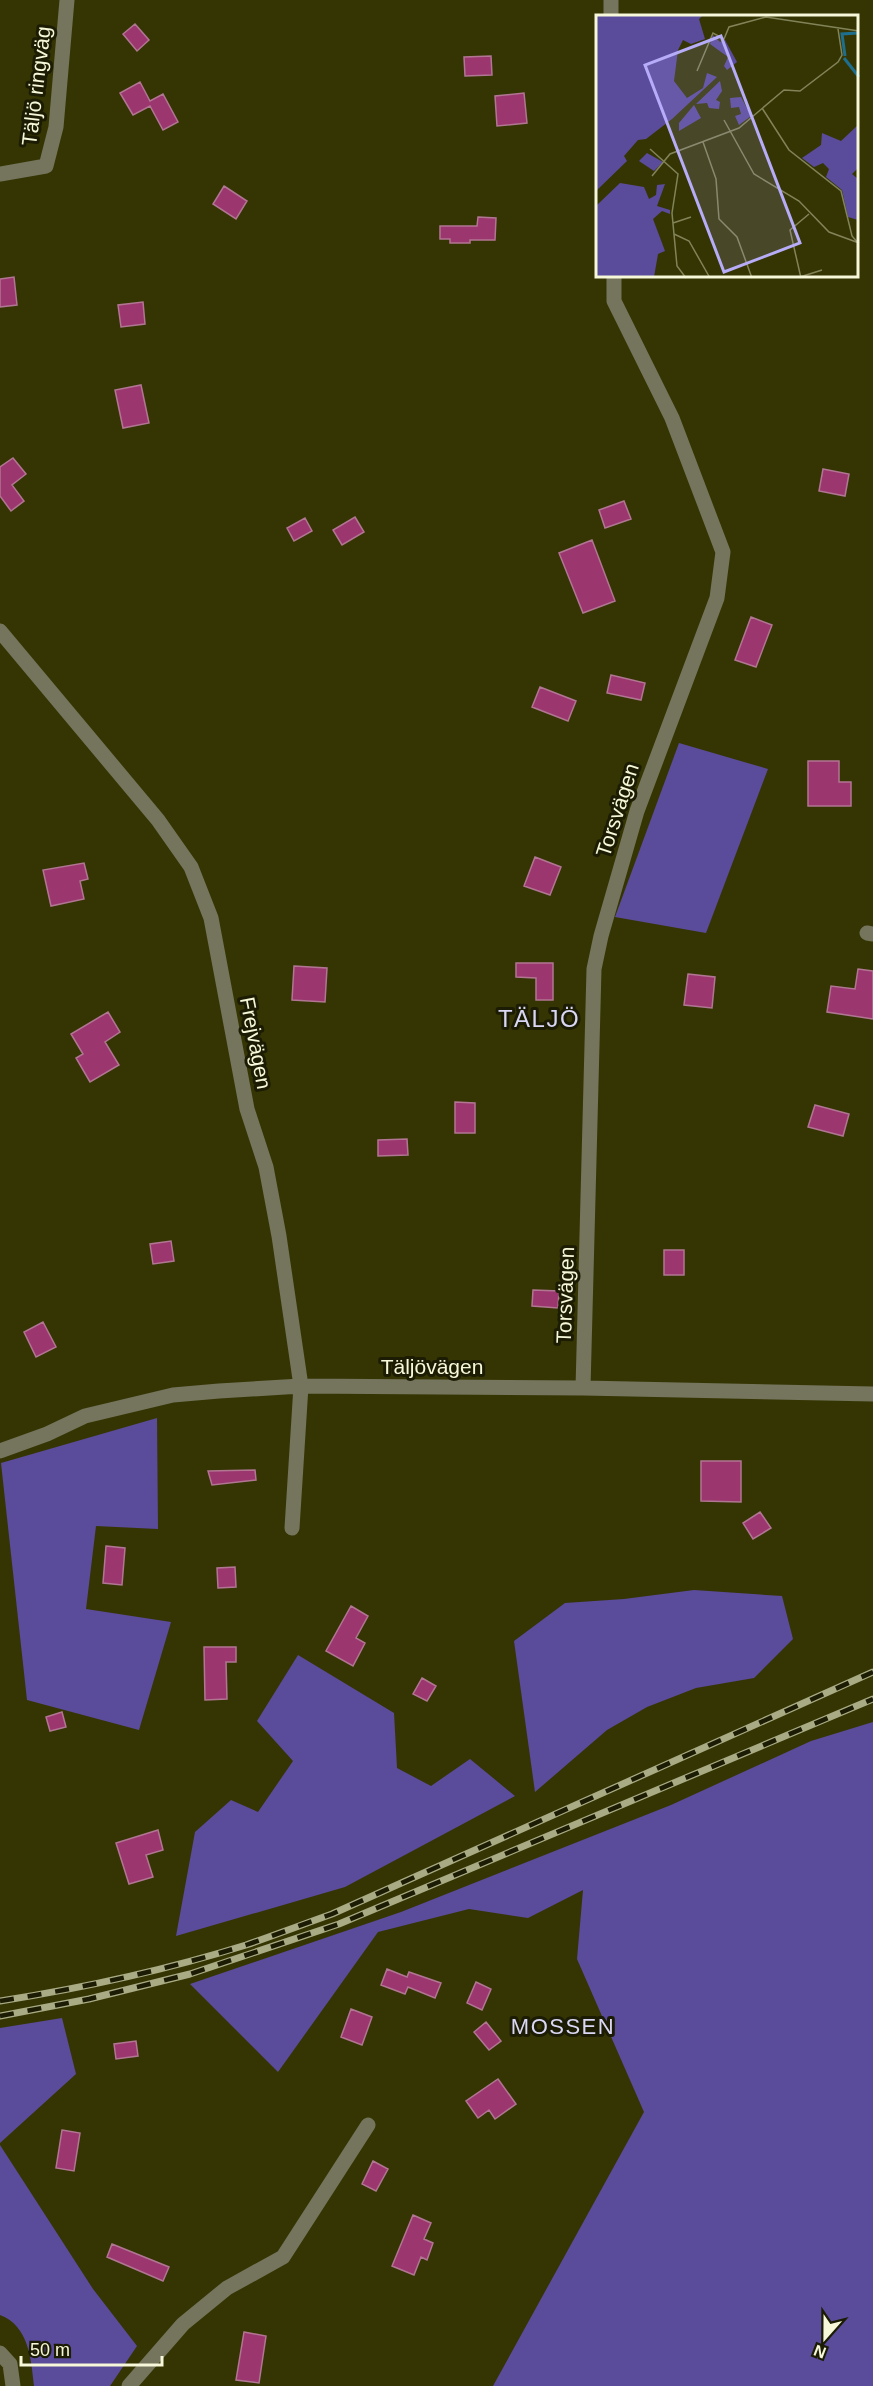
<svg xmlns="http://www.w3.org/2000/svg" width="873" height="2386" font-family="Arial,sans-serif">
	<rect width="100%" height="100%" fill="#353504"/>
	<!-- green -->
	<path fill="#5b4b9b" d="M 679,743 L 768,769 L 706,933 L 615,917 Z
		M 157,1418 L 158,1529 L 96,1526 L 86,1609 L 171,1622 L 139,1730 L 27,1700 L 1,1463 Z
		M 694,1590 L 782,1596 L 793,1639 L 754,1678 L 696,1688 L 647,1707 L 607,1730 L 535,1792 L 514,1641 L 565,1603 L 624,1599 Z
		M 298,1655 L 394,1713 L 397,1768 L 431,1786 L 470,1759 L 515,1796 L 345,1887 L 176,1936 L 195,1832 L 231,1800 L 258,1812 L 293,1761 L 257,1721 Z
		M 873,1722 L 873,2386 L 493,2386 L 644,2112 L 577,1959 L 583,1890 L 528,1918 L 469,1909 L 378,1932 L 278,2072 L 190,1984 L 401,1912 L 671,1805 L 811,1741 Z
		M 62,2018 L 76,2074 L 0,2143 L 0,2028 Z
		M 0,2145 L 93,2289 L 137,2346 L 110,2386 L 34,2386 C 31,2359 29,2326 0,2315 Z"/>
	<!-- building -->
	<path fill="#9c366f" stroke="#b17692" stroke-width="1.5" d="M 135,24 L 149,40 L 137,51 L 123,34 Z
		M 491,56 L 492,75 L 465,76 L 464,57 Z
		M 140,82 L 150,101 L 163,94 L 178,122 L 163,130 L 150,106 L 133,115 L 120,93 Z
		M 524,93 L 527,123 L 497,126 L 495,96 Z
		M 224,186 L 247,201 L 236,219 L 213,204 Z
		M 478,217 L 496,218 L 495,240 L 470,240 L 470,243 L 450,243 L 450,239 L 440,239 L 440,226 L 477,226 Z
		M 14,277 L 17,305 L 0,307 L 0,279 Z
		M 143,302 L 145,324 L 121,327 L 118,305 Z
		M 141,385 L 149,423 L 123,428 L 115,390 Z
		M 13,458 L 26,474 L 12,485 L 24,501 L 11,511 L 0,496 L 0,467 Z
		M 823,469 L 849,474 L 845,496 L 819,491 Z
		M 624,501 L 631,519 L 605,528 L 599,510 Z
		M 355,517 L 364,532 L 342,545 L 333,530 Z
		M 305,518 L 312,531 L 294,541 L 287,528 Z
		M 592,540 L 615,601 L 583,613 L 559,553 Z
		M 751,617 L 772,625 L 756,667 L 735,660 Z
		M 611,675 L 645,683 L 641,700 L 607,693 Z
		M 540,687 L 576,701 L 568,721 L 532,707 Z
		M 808,761 L 839,761 L 839,782 L 851,782 L 851,806 L 808,806 Z
		M 535,857 L 561,867 L 550,895 L 524,886 Z
		M 84,863 L 88,879 L 80,881 L 84,899 L 51,906 L 43,870 Z
		M 516,963 L 553,963 L 553,1000 L 536,1000 L 536,978 L 516,977 Z
		M 294,966 L 327,968 L 325,1002 L 292,1000 Z
		M 858,969 L 873,971 L 873,1019 L 827,1012 L 831,986 L 855,989 Z
		M 688,974 L 715,977 L 712,1008 L 684,1005 Z
		M 108,1012 L 120,1032 L 105,1042 L 119,1065 L 90,1082 L 76,1058 L 83,1054 L 71,1034 Z
		M 455,1102 L 475,1103 L 475,1133 L 455,1133 Z
		M 815,1105 L 849,1114 L 843,1136 L 808,1127 Z
		M 407,1139 L 408,1155 L 378,1156 L 378,1140 Z
		M 171,1241 L 174,1261 L 153,1264 L 150,1244 Z
		M 664,1250 L 684,1250 L 684,1275 L 664,1275 Z
		M 533,1290 L 559,1291 L 558,1308 L 532,1306 Z
		M 43,1322 L 56,1347 L 36,1357 L 24,1332 Z
		M 701,1461 L 741,1461 L 741,1502 L 701,1501 Z
		M 255,1470 L 256,1480 L 212,1485 L 208,1471 Z
		M 760,1512 L 771,1528 L 753,1539 L 743,1523 Z
		M 106,1546 L 125,1548 L 122,1585 L 103,1583 Z
		M 235,1567 L 236,1587 L 218,1588 L 217,1568 Z
		M 351,1606 L 368,1616 L 356,1638 L 365,1643 L 353,1666 L 326,1651 Z
		M 204,1647 L 236,1647 L 236,1662 L 226,1662 L 227,1699 L 205,1700 Z
		M 422,1678 L 436,1686 L 427,1701 L 413,1694 Z
		M 62,1712 L 66,1727 L 50,1731 L 46,1717 Z
		M 158,1830 L 163,1850 L 146,1855 L 153,1877 L 129,1884 L 116,1843 Z
		M 387,1969 L 407,1977 L 409,1972 L 441,1983 L 435,1998 L 408,1987 L 405,1994 L 381,1985 Z
		M 476,1982 L 491,1989 L 482,2010 L 467,2003 Z
		M 351,2009 L 372,2017 L 362,2045 L 341,2037 Z
		M 486,2022 L 501,2041 L 489,2050 L 474,2032 Z
		M 136,2041 L 138,2056 L 116,2059 L 114,2044 Z
		M 498,2079 L 516,2104 L 495,2119 L 489,2110 L 478,2118 L 466,2101 Z
		M 62,2130 L 80,2133 L 74,2171 L 56,2168 Z
		M 373,2161 L 388,2169 L 376,2191 L 362,2184 Z
		M 413,2215 L 431,2223 L 424,2239 L 433,2243 L 427,2260 L 421,2257 L 414,2275 L 392,2266 Z
		M 112,2244 L 169,2267 L 163,2281 L 107,2257 Z
		M 244,2332 L 266,2336 L 259,2383 L 236,2380 Z"/>
	<g fill="none" stroke-linecap="round" stroke-linejoin="round">
		<!-- minor -->
		<path stroke="#74755c" stroke-width="15" d="M 611,0 L 611,16
			M 0,174 L 46,166 L 56,127 L 67,0
			M 0,631 L 158,820 L 191,867 L 211,918 L 247,1109 L 266,1167 L 279,1236 L 301,1386 L 292,1528
			M 867,933 L 873,934
			M 583,1388 L 594,969 L 601,936 L 637,811 L 717,598 L 723,552 L 672,418 L 614,301 L 614,276
			M 0,1451 L 47,1434 L 85,1416 L 173,1395 L 219,1391 L 301,1386 L 583,1388 L 873,1394
			M 0,2353 L 10,2364 L 13,2386
			M 129,2386 L 183,2324 L 227,2288 L 283,2257 L 368,2125"/>
		<!-- rail casing -->
		<g stroke="#a9ab84" stroke-width="7">
			<path id="rail" d="M 0,2001 C 83,1988 166,1970 246,1945 C 275,1935 304,1924 332,1914 L 873,1672
				M 0,2016 L 89,1999 L 190,1974 L 339,1924 L 873,1699"/>
		</g>
		<!-- rail -->
		<use href="#rail" stroke="#1b1c03" stroke-width="4.5" stroke-dasharray="14" stroke-linecap="butt"/>
	</g>
	<g text-anchor="middle" dominant-baseline="central" stroke-width="6" stroke-linejoin="round" paint-order="stroke">
		<!-- street labels -->
		<g font-size="21" fill="#f6f8d9" stroke="#1b1c03">
			<text transform="translate(36 86) rotate(-83)">Täljö ringväg</text>
			<text transform="translate(617 810) rotate(-72)">Torsvägen</text>
			<text transform="translate(256 1043) rotate(79)">Frejvägen</text>
			<text transform="translate(565 1295) rotate(-88)">Torsvägen</text>
			<text x="432" y="1366">Täljövägen</text>
		</g>
		<!-- neighbourhood labels -->
		<g font-size="22" letter-spacing="1.5" fill="#dad7f4" stroke="#1b1c03">
			<text x="563" y="2026">MOSSEN</text>
		</g>
		<!-- quarter labels -->
		<g font-size="24" letter-spacing="1.5" fill="#dad7f4" stroke="#1b1c03">
			<text x="539" y="1018">TÄLJÖ</text>
		</g>
	</g>
	<!-- overview -->
	<g transform="translate(596 15)">
		<rect width="262" height="262" fill="#353504"/>
		<path d="M 0,0 L 134,0 L 106,1 L 103,4 L 109,24 L 95,29 L 87,25 L 82,35 L 78,66 L 91,83 L 107,73 L 111,58 L 121,62 L 76,104 L 50,124 L 42,125 L 28,141 L 31,146 L 0,176 ZM 117,20 L 124,27 L 129,25 L 141,47 L 131,55 L 128,51 L 132,42 L 114,29 ZM 124,66 L 126,76 L 120,85 L 124,87 L 123,94 L 113,93 L 111,88 L 100,89 ZM 145,82 L 155,101 L 143,110 L 139,101 L 145,99 L 143,92 L 135,93 L 134,83 ZM 98,90 L 105,103 L 83,116 L 83,108 ZM 262,110 L 262,153 L 256,159 L 262,164 L 262,205 L 252,202 L 246,175 L 230,162 L 233,154 L 227,148 L 218,152 L 206,143 L 225,130 L 226,118 L 245,126 ZM 51,138 L 67,147 L 58,156 L 43,146 ZM 24,168 L 48,172 L 53,184 L 60,180 L 61,170 L 69,169 L 61,191 L 74,195 L 74,199 L 66,196 L 57,204 L 69,236 L 62,239 L 58,262 L 0,262 L 0,191 Z" fill="#5b4b9b"/>
		<path fill="none" stroke="#1e6e8d" stroke-width="3" d="M 249,41 L 246,19 L 262,18M 248,43 L 263,62"/>
		<path fill="none" stroke="#828359" stroke-width="1.5" d="M 101,56 L 117,18 L 128,24 L 133,12 L 170,2 L 263,16M 166,93 L 193,135 L 245,176 L 256,221 L 262,228M 128,105 L 158,159 L 203,186 L 233,217 L 263,228M 107,127 L 120,164 L 123,204 L 141,222 L 156,263M 54,134 L 82,159 L 76,198 L 81,251 L 90,263M 56,161 L 74,139 L 143,113 L 188,75 L 204,76 L 242,47 L 246,40 L 242,14M 77,208 L 95,202M 78,219 L 93,226 L 114,263M 204,262 L 226,255M 205,263 L 194,215 L 213,199"/>
		<path fill="#b6acf8" fill-opacity="0.15" stroke="#b6acf8" stroke-width="3" d="M 125,21 L 204,228 L 128,257 L 49,50 Z"/>
		<rect width="262" height="262" fill="none" stroke="#f6f8d9" stroke-width="3"/>
	</g>
	<!-- north arrow -->
	<g transform="translate(825 2338) rotate(201)" stroke="#1b1c03" stroke-width="4.5" paint-order="stroke">
	<path d="M0-4.5L10 22L0 15L-10 22Z" fill="#f6f8d9"/>
	<text y="-9" font-size="16" font-weight="bold" text-anchor="middle" fill="#f6f8d9">N</text>
	</g>
	<!-- scale -->
	<path d="M21 2356v9h141v-9" fill="none" stroke="#f6f8d9" stroke-width="3"/>
	<text x="30" y="2356" font-size="18" fill="#f6f8d9" stroke="#1b1c03" stroke-width="4.5" paint-order="stroke">50 m</text>
</svg>
